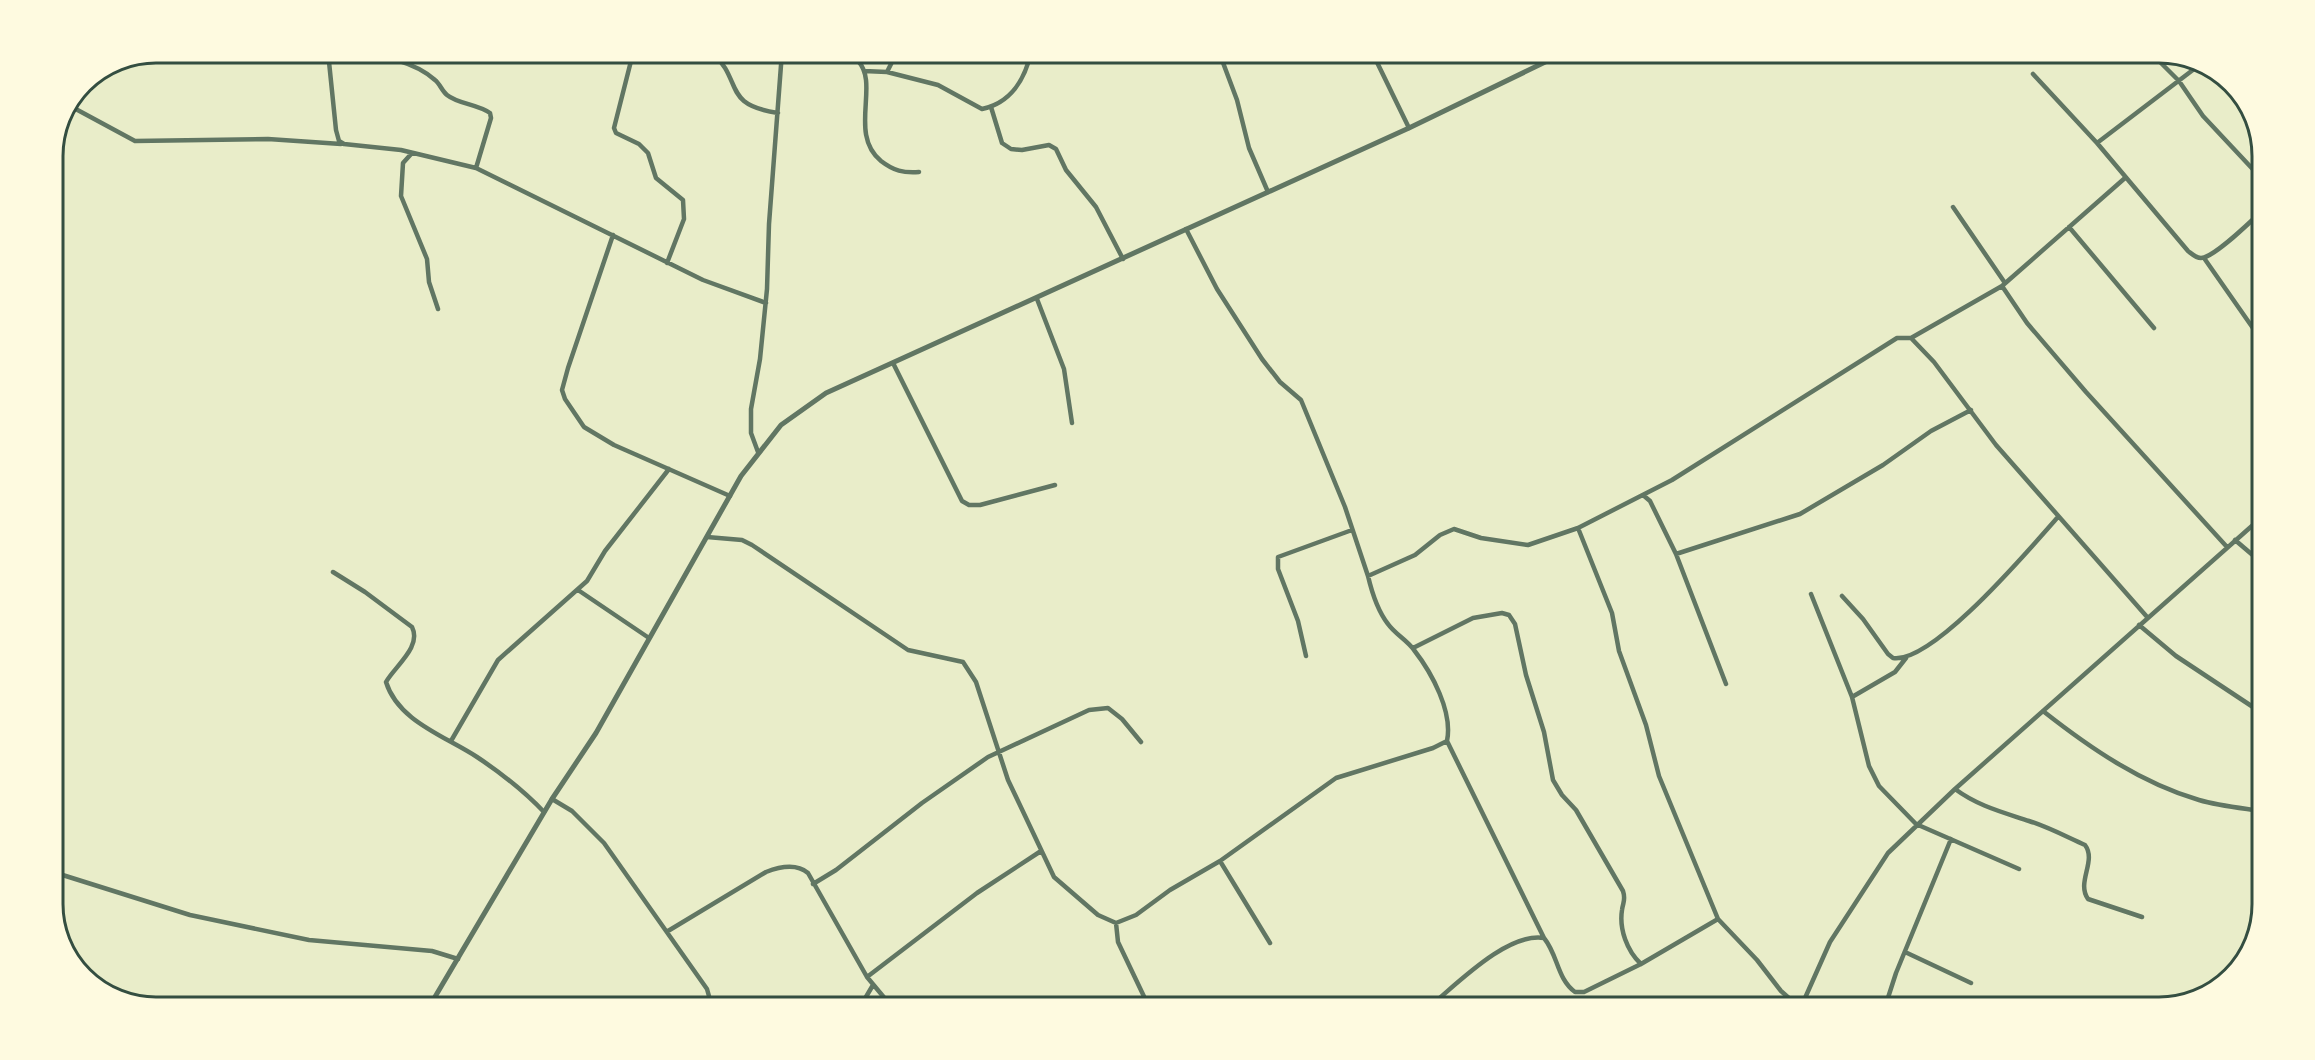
<svg xmlns="http://www.w3.org/2000/svg" width="2315" height="1060" font-family="Mulish,sans-serif">
	<rect width="100%" height="100%" fill="#e9edc9"/>
	<g fill="none" stroke-linecap="round" stroke-linejoin="round">
		<!-- minor -->
		<path stroke="#617663" stroke-width="4.5" d="M 328,52 L 336,130 L 339,141 L 344,144 L 401,150 L 476,168 L 703,280 L 766,303
			M 355,52 C 382,56 414,61 435,80 C 440,84 442,91 447,95 C 458,104 477,104 490,113 L 491,118 L 476,168
			M 631,52 L 631,61 L 614,128 L 616,133 L 639,144 L 648,153 L 656,178 L 683,200 L 684,219 L 667,263
			M 712,52 C 744,82 721,104 778,113
			M 832,52 C 840,54 851,55 858,61 C 880,84 848,134 881,161 C 894,171 903,173 919,172
			M 1219,52 L 1237,100 L 1249,148 L 1268,192
			M 1372,52 L 1409,128
			M 2150,52 L 2179,81 L 2203,116 L 2262,179
			M 1711,61 L 1723,52
			M 864,71 L 887,72 L 938,85 L 982,109 C 1010,103 1025,80 1031,52
			M 887,72 L 897,52
			M 2033,74 L 2097,143 L 2188,251 C 2192,254 2196,258 2201,258 C 2214,258 2251,221 2262,211
			M 72,107 L 135,141 L 268,139 L 341,144
			M 991,107 L 1002,143 L 1011,149 L 1022,150 L 1049,145 L 1056,149 L 1066,170 L 1096,207 L 1123,259
			M 2097,143 L 2202,63
			M 412,153 L 403,163 L 401,196 L 427,259 L 429,282 L 438,309
			M 1953,207 L 2005,283
			M 2069,227 L 2154,328
			M 1186,229 L 1217,289 L 1262,359 L 1280,382 L 1301,400 L 1345,507 L 1368,576 L 1415,555 L 1440,535 L 1454,529 L 1481,538 L 1528,545 L 1578,528
			M 613,235 L 568,368 L 562,390 L 565,399 L 584,427 L 614,445 L 730,496
			M 2204,258 L 2262,341
			M 2002,286 L 2027,323 L 2086,392 L 2227,547
			M 1037,299 L 1064,369 L 1072,423
			M 1911,338 L 1934,362 L 1996,445 L 2148,618
			M 893,363 L 962,501 L 969,505 L 980,505 L 1055,485
			M 758,452 L 751,433 L 751,409 L 760,359 L 767,289 L 769,224 L 782,52
			M 1643,495 L 1650,501 L 1676,554 L 1726,684
			M 707,537 L 742,540 L 752,545 L 908,650 L 963,662 L 976,682 L 1008,780 L 1054,877 L 1098,915 L 1116,923 L 1136,915 L 1170,890 L 1220,861 L 1336,778 L 1433,748 L 1447,741 C 1453,712 1432,673 1414,650 C 1407,640 1395,634 1388,624 C 1377,610 1372,593 1368,576
			M 2235,540 L 2262,563
			M 1676,554 L 1800,514 L 1883,465 L 1931,431 L 1971,410
			M 333,572 L 365,592 L 412,627 C 422,647 395,666 386,682 C 398,721 445,736 477,757 C 501,773 524,791 544,812
			M 578,590 L 649,638
			M 1811,594 L 1852,697 L 1869,766 L 1879,786 L 1916,824 L 2019,869
			M 1842,596 L 1863,619 L 1888,654 L 1893,658 C 1933,664 2031,547 2058,517
			M 2139,625 L 2176,656 L 2262,713
			M 1413,648 L 1473,618 L 1502,613 L 1509,615 L 1515,624 L 1526,675 L 1544,732 L 1553,780 L 1562,795 L 1576,810 L 1623,891 C 1626,900 1623,902 1622,910 C 1619,929 1627,951 1641,964
			M 1306,656 L 1298,621 L 1278,569 L 1278,557 L 1352,530
			M 1852,697 L 1895,672 L 1906,658
			M 2043,711 C 2090,748 2141,783 2199,800 C 2219,806 2242,808 2262,811
			M 451,741 L 498,660 L 587,581 L 605,551 L 669,469
			M 1447,741 L 1544,938
			M 1955,789 C 1978,806 2002,812 2029,821 C 2048,827 2067,837 2085,845 C 2097,861 2076,882 2088,899 L 2142,917
			M 552,799 L 572,811 L 604,843 L 707,989 L 712,1007
			M 1220,861 L 1270,943
			M 53,872 L 190,915 L 309,940 L 432,951 L 458,959
			M 813,884 L 836,870 L 922,803 L 988,757 L 1089,710 L 1108,708 L 1122,719 L 1141,742
			M 1116,923 L 1118,942 L 1149,1007
			M 668,931 L 766,872 C 779,867 796,863 808,873 L 867,977 L 892,1007
			M 1905,952 L 1971,983
			M 867,977 L 977,893 L 1041,851
			M 860,1007 L 873,985
			M 1429,1007 C 1456,985 1507,932 1544,938 C 1558,955 1557,979 1575,992 L 1584,992 L 1641,964 L 1718,919
			M 1799,1007 L 1781,991 L 1757,960 L 1718,919 L 1659,776 L 1646,725 L 1619,651 L 1612,613 L 1578,528 L 1672,480 L 1897,338 L 1911,338 L 2002,286 L 2125,178
			M 1801,1007 L 1830,942 L 1888,853 L 1955,789 L 2262,517
			M 1885,1007 L 1896,973 L 1951,839"/>
		<!-- tertiary -->
		<path stroke="#617663" stroke-width="5" d="M 429,1007 L 552,799 L 596,733 L 741,476 L 781,425 L 826,393 L 1409,128 L 1566,52"/>
	</g>
	<!-- crop -->
	<path d="M0 0H2315V1060H0ZM156 63H2159A93 93 0 0 1 2252 156V904A93 93 0 0 1 2159 997H156A93 93 0 0 1 63 904V156A93 93 0 0 1 156 63Z" fill="#fefae0" fill-rule="evenodd"/>
	<path fill="none" stroke="#344e41" stroke-width="3" d="M156 63H2159A93 93 0 0 1 2252 156V904A93 93 0 0 1 2159 997H156A93 93 0 0 1 63 904V156A93 93 0 0 1 156 63Z"/>
</svg>
